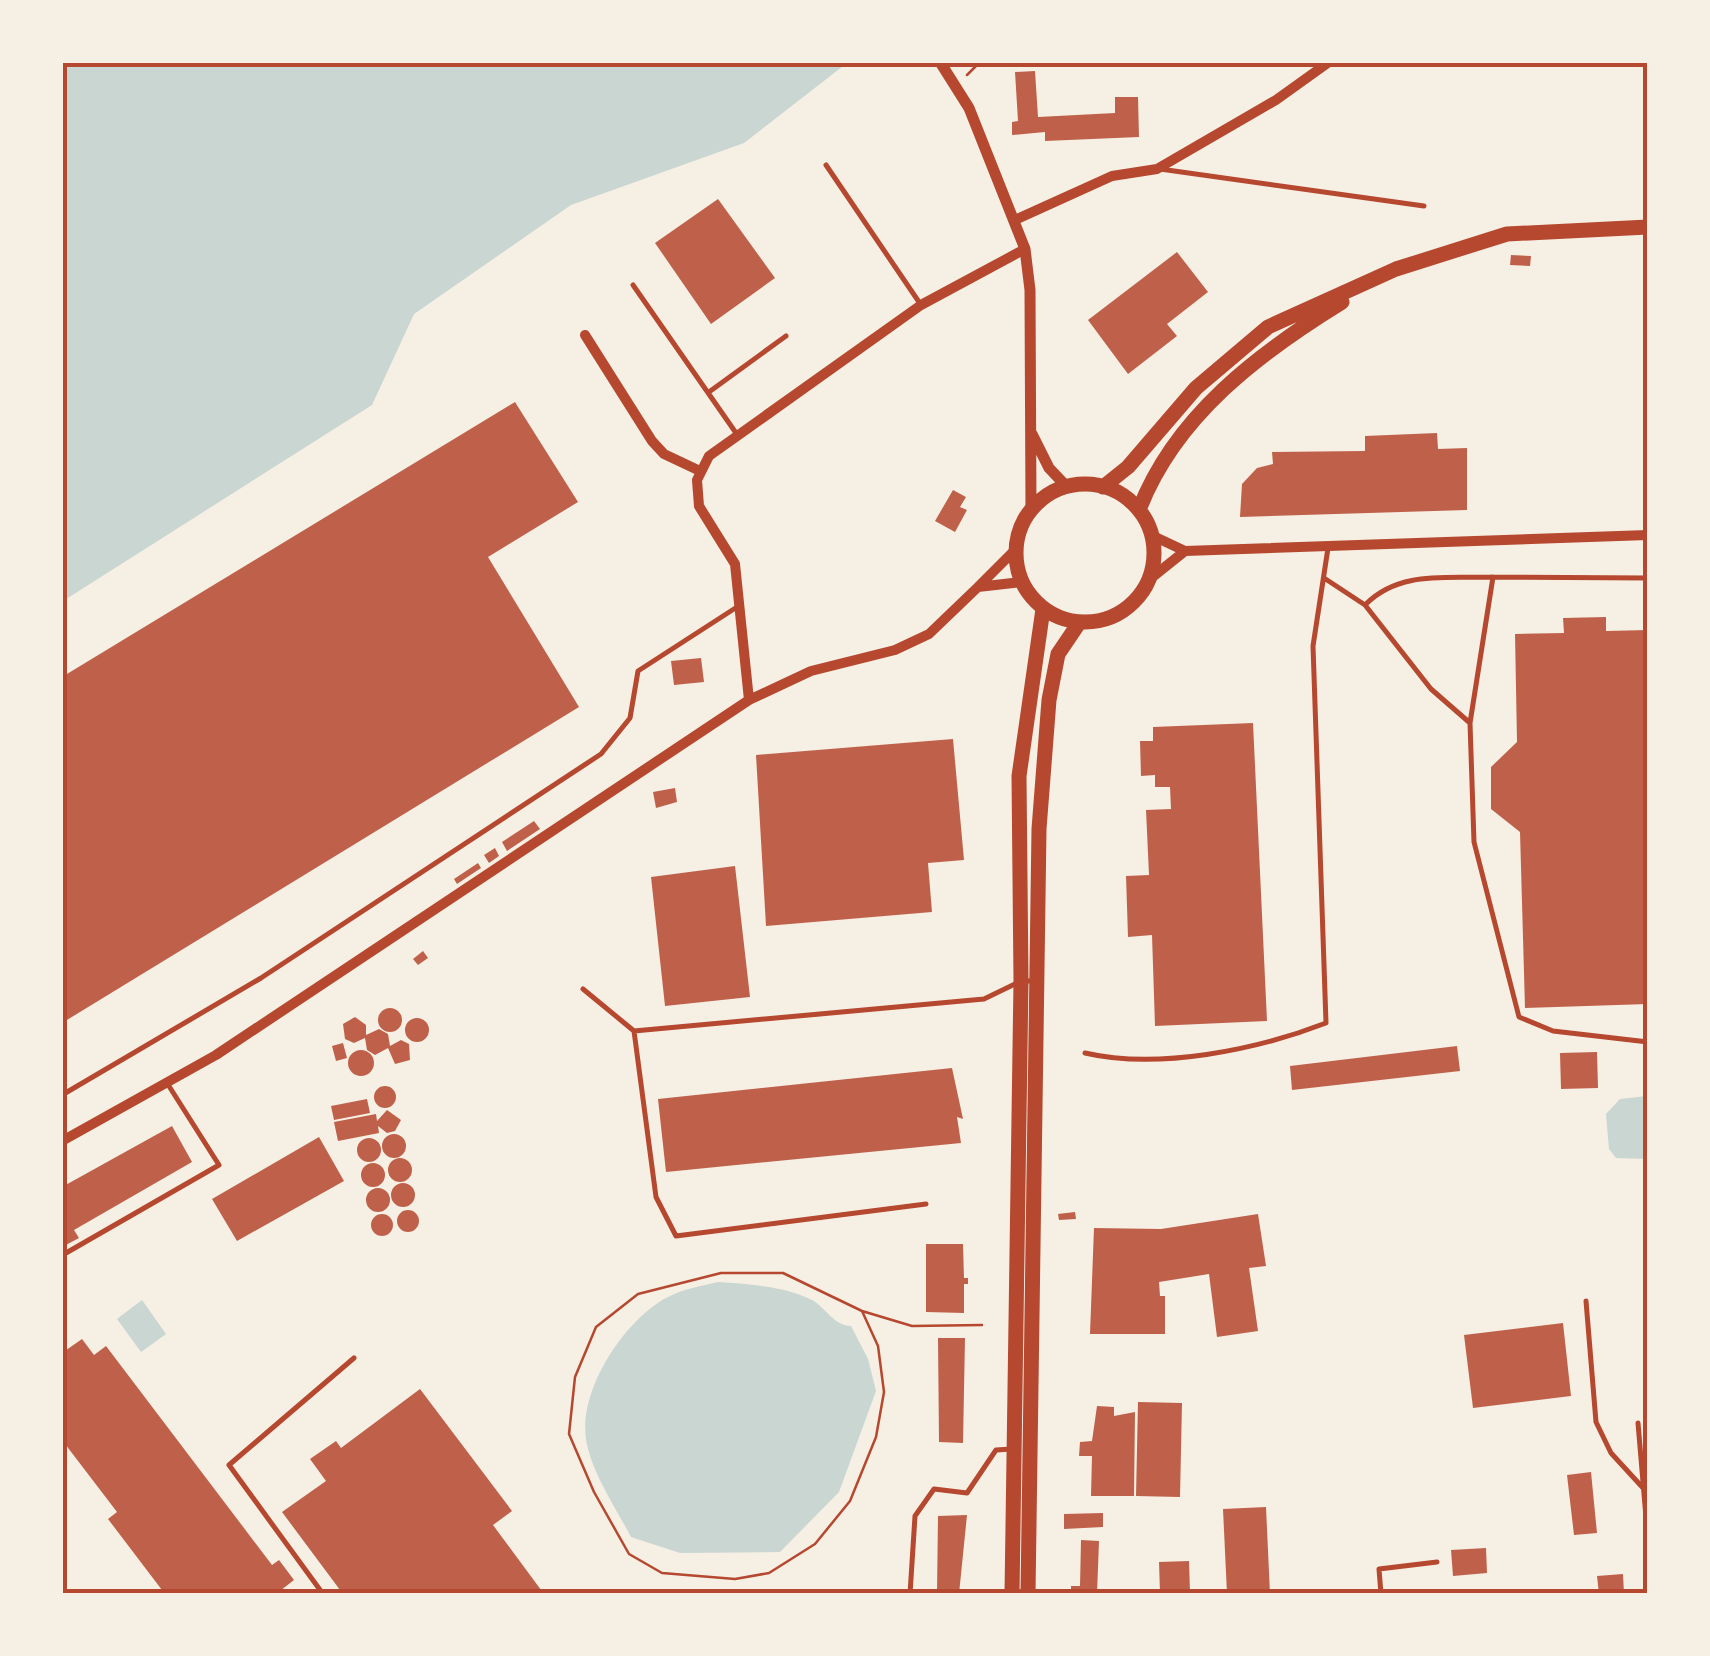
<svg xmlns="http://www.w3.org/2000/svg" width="1710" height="1656" font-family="Inter,sans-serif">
	<rect width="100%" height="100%" fill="#f6efe4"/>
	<!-- water -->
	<path fill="#c9d6d2" d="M 63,62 L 847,62 L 847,63 L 744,143 L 571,205 L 414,314 L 372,405 L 63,601 Z
		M 1647,1096 L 1647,1159 L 1616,1158 L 1609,1149 L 1606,1114 L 1620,1099 Z
		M 718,1282 C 748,1284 785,1286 812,1300 C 826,1308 833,1325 851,1326 L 868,1359 L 876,1391 L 839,1492 L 780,1552 L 680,1553 L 631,1537 C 616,1508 591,1472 586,1439 C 579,1389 624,1321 666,1298 C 682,1289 701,1286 718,1282 Z
		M 142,1300 L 166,1334 L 141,1352 L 117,1319 Z"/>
	<!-- building -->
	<path fill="#bf614a" d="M 1035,71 L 1038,117 L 1115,113 L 1115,97 L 1138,97 L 1139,137 L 1045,141 L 1045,132 L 1012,135 L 1012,122 L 1018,121 L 1015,72 Z
		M 718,199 L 775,278 L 711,324 L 655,243 Z
		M 1177,252 L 1208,292 L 1167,324 L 1177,336 L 1128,374 L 1088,320 Z
		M 1511,255 L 1531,256 L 1530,266 L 1510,265 Z
		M 515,402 L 578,502 L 488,557 L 579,707 L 62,1023 L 62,677 Z
		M 1437,433 L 1438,449 L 1467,448 L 1467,510 L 1240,517 L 1242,484 L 1257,468 L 1273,464 L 1272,452 L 1365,451 L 1365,436 Z
		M 953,490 L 966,497 L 960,507 L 967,510 L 955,532 L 935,521 Z
		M 1606,617 L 1606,631 L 1648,630 L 1648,1004 L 1525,1008 L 1520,832 L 1491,809 L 1491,767 L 1517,742 L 1515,634 L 1564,633 L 1563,618 Z
		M 701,658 L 704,682 L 674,685 L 671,661 Z
		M 1253,723 L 1267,1021 L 1155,1026 L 1152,935 L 1128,937 L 1126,876 L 1149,875 L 1146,810 L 1171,809 L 1170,787 L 1155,787 L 1155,775 L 1141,776 L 1140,741 L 1153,741 L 1153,727 Z
		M 953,739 L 964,860 L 928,863 L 932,912 L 766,926 L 756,755 Z
		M 675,788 L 677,802 L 656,808 L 653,792 Z
		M 534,821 L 540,829 L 507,851 L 502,842 Z
		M 495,848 L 499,856 L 489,863 L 484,855 Z
		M 478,863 L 481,868 L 457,884 L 454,879 Z
		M 735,866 L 750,997 L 665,1006 L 651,877 Z
		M 423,951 L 428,958 L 418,965 L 413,959 Z
		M378 1020a12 12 0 1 1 24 0a12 12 0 1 1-24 0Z
		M 355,1017 L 366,1025 L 366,1035 L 379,1029 L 388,1034 L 390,1046 L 401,1040 L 409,1044 L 410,1060 L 395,1064 L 388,1048 L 375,1055 L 367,1050 L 365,1038 L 354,1043 L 345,1039 L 343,1024 Z
		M405 1030a12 12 0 1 1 24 0a12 12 0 1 1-24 0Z
		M 343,1043 L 347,1058 L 336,1061 L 332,1046 Z
		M 1457,1046 L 1460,1071 L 1292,1090 L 1290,1066 Z
		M348 1063a13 13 0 1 1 26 0a13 13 0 1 1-26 0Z
		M 1597,1052 L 1598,1088 L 1561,1089 L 1560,1053 Z
		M 952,1068 L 963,1119 L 957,1117 L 961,1143 L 666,1172 L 658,1099 Z
		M374 1097a11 11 0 1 1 22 0a11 11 0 1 1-22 0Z
		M 367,1099 L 370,1113 L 334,1120 L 331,1106 Z
		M 387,1110 L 401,1120 L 395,1131 L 387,1133 L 378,1126 L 379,1133 L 338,1141 L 334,1122 L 376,1114 L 377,1121 Z
		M 172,1126 L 192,1162 L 74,1230 L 79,1238 L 62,1247 L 62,1187 Z
		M382 1146a12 12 0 1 1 24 0a12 12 0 1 1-24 0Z
		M 319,1137 L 344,1181 L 237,1241 L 212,1199 Z
		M357 1150a12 12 0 1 1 24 0a12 12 0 1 1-24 0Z
		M388 1170a12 12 0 1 1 24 0a12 12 0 1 1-24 0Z
		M361 1175a12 12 0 1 1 24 0a12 12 0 1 1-24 0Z
		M391 1195a12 12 0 1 1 24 0a12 12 0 1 1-24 0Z
		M366 1200a12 12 0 1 1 24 0a12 12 0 1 1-24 0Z
		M397 1221a11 11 0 1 1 22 0a11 11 0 1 1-22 0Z
		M 1075,1212 L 1076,1219 L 1059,1220 L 1058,1214 Z
		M371 1225a11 11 0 1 1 22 0a11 11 0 1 1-22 0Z
		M 1258,1214 L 1266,1266 L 1249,1268 L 1258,1331 L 1217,1337 L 1209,1274 L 1159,1282 L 1160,1296 L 1165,1296 L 1165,1334 L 1090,1334 L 1094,1228 L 1161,1229 Z
		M 926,1244 L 963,1244 L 964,1278 L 968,1278 L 968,1284 L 964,1284 L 964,1313 L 926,1312 Z
		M 1563,1323 L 1571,1396 L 1473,1408 L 1464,1335 Z
		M 938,1338 L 965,1338 L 963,1443 L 939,1442 Z
		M 82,1339 L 94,1355 L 106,1346 L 272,1565 L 279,1560 L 294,1580 L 276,1594 L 165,1594 L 108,1519 L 117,1512 L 62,1440 L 62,1353 Z
		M 420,1389 L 512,1511 L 493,1525 L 544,1594 L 343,1594 L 282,1512 L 326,1481 L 310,1459 L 336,1441 L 341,1448 Z
		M 1138,1402 L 1182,1403 L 1180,1497 L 1136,1496 Z
		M 1097,1406 L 1114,1407 L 1114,1416 L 1135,1412 L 1134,1496 L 1091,1496 L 1092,1456 L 1079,1456 L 1080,1442 L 1092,1441 Z
		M 1591,1472 L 1597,1533 L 1574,1535 L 1567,1475 Z
		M 1266,1507 L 1270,1594 L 1227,1594 L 1223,1509 Z
		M 1103,1513 L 1103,1527 L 1064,1529 L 1064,1514 Z
		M 967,1515 L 959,1594 L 937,1594 L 938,1516 Z
		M 1081,1540 L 1099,1541 L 1097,1594 L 1071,1594 L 1071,1586 L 1080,1586 Z
		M 1486,1548 L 1487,1573 L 1453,1576 L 1451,1550 Z
		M 1189,1561 L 1190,1592 L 1160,1593 L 1159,1562 Z
		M 1623,1574 L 1624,1594 L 1599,1594 L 1597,1576 Z"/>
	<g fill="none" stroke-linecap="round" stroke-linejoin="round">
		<!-- path -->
		<path stroke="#b5482f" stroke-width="2.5" d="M 967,75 L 980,62
			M 862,1311 L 878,1346 L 884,1392 L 876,1437 L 850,1501 L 815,1544 L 769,1573 L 735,1579 L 662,1573 L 629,1554 L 594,1492 L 569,1434 L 575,1377 L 596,1327 L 638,1294 L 721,1273 L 783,1273 L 862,1311 L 912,1326 L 982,1325"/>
		<!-- service -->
		<path stroke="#b5482f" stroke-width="5" d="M 826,165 L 921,305
			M 1160,169 L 1424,206
			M 633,285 L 736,433
			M 709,392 L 786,336
			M 1493,577 L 1648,578
			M 1324,578 L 1365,605 L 1431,689 L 1470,723 L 1474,842 L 1519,1017 L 1553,1031 L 1648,1042
			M 1366,604 C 1400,570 1447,579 1493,577 L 1470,723
			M 583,989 L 634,1031
			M 1085,1053 C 1158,1070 1256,1050 1326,1023 L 1313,646 L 1328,548
			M 62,1095 L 261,978 L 601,754 L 630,718 L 638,671 L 737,607
			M 926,1204 L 676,1236 L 656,1197 L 634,1031 L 984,999 L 1021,981 L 1036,981
			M 66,1253 L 219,1165 L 167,1083
			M 1586,1301 L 1596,1422 L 1611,1453 L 1644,1489
			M 1638,1423 L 1648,1541
			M 323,1594 L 229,1465 L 354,1358
			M 910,1594 L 915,1516 L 934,1489 L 967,1493 L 996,1450 L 1012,1449
			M 1381,1594 L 1379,1569 L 1437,1562"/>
		<!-- minor -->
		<path stroke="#b5482f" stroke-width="10" d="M 1015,220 L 1112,176 L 1157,169 L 1276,100 L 1329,62
			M 585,335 L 652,441 L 664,454 L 700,471
			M 1151,535 L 1185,551 L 1648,535
			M 1016,549 L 978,587 L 1021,582
			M 1150,579 L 1185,551
			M 749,700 L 735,564 L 699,506 L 697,480 L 709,456 L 921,305 L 1025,249
			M 62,1141 L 216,1055 L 749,700 L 811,671 L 895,650 L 929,634 L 978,587"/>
		<!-- tertiary -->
		<path stroke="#b5482f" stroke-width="11" d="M 940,62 L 969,108 L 1025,249 L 1030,290 L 1031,510
			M 1032,434 L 1049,468 L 1067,487"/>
		<!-- primary -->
		<path stroke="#b5482f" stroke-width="15" d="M1016 553a69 69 0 1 1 138 0a69 69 0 1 1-138 0Z
			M 1103,487 L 1128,467 L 1196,388 L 1268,327 L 1396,269 L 1507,234 L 1648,227
			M 1139,510 C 1175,416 1259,353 1342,302
			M 1012,1594 L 1021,981 L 1019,776 L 1043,609
			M 1028,1594 L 1039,829 L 1049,700 L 1058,654 L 1079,623"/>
	</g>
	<!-- border -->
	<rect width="1710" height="1656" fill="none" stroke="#f6efe4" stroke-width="130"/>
	<rect x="65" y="65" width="1580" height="1526" fill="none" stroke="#b5482f" stroke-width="4"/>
</svg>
